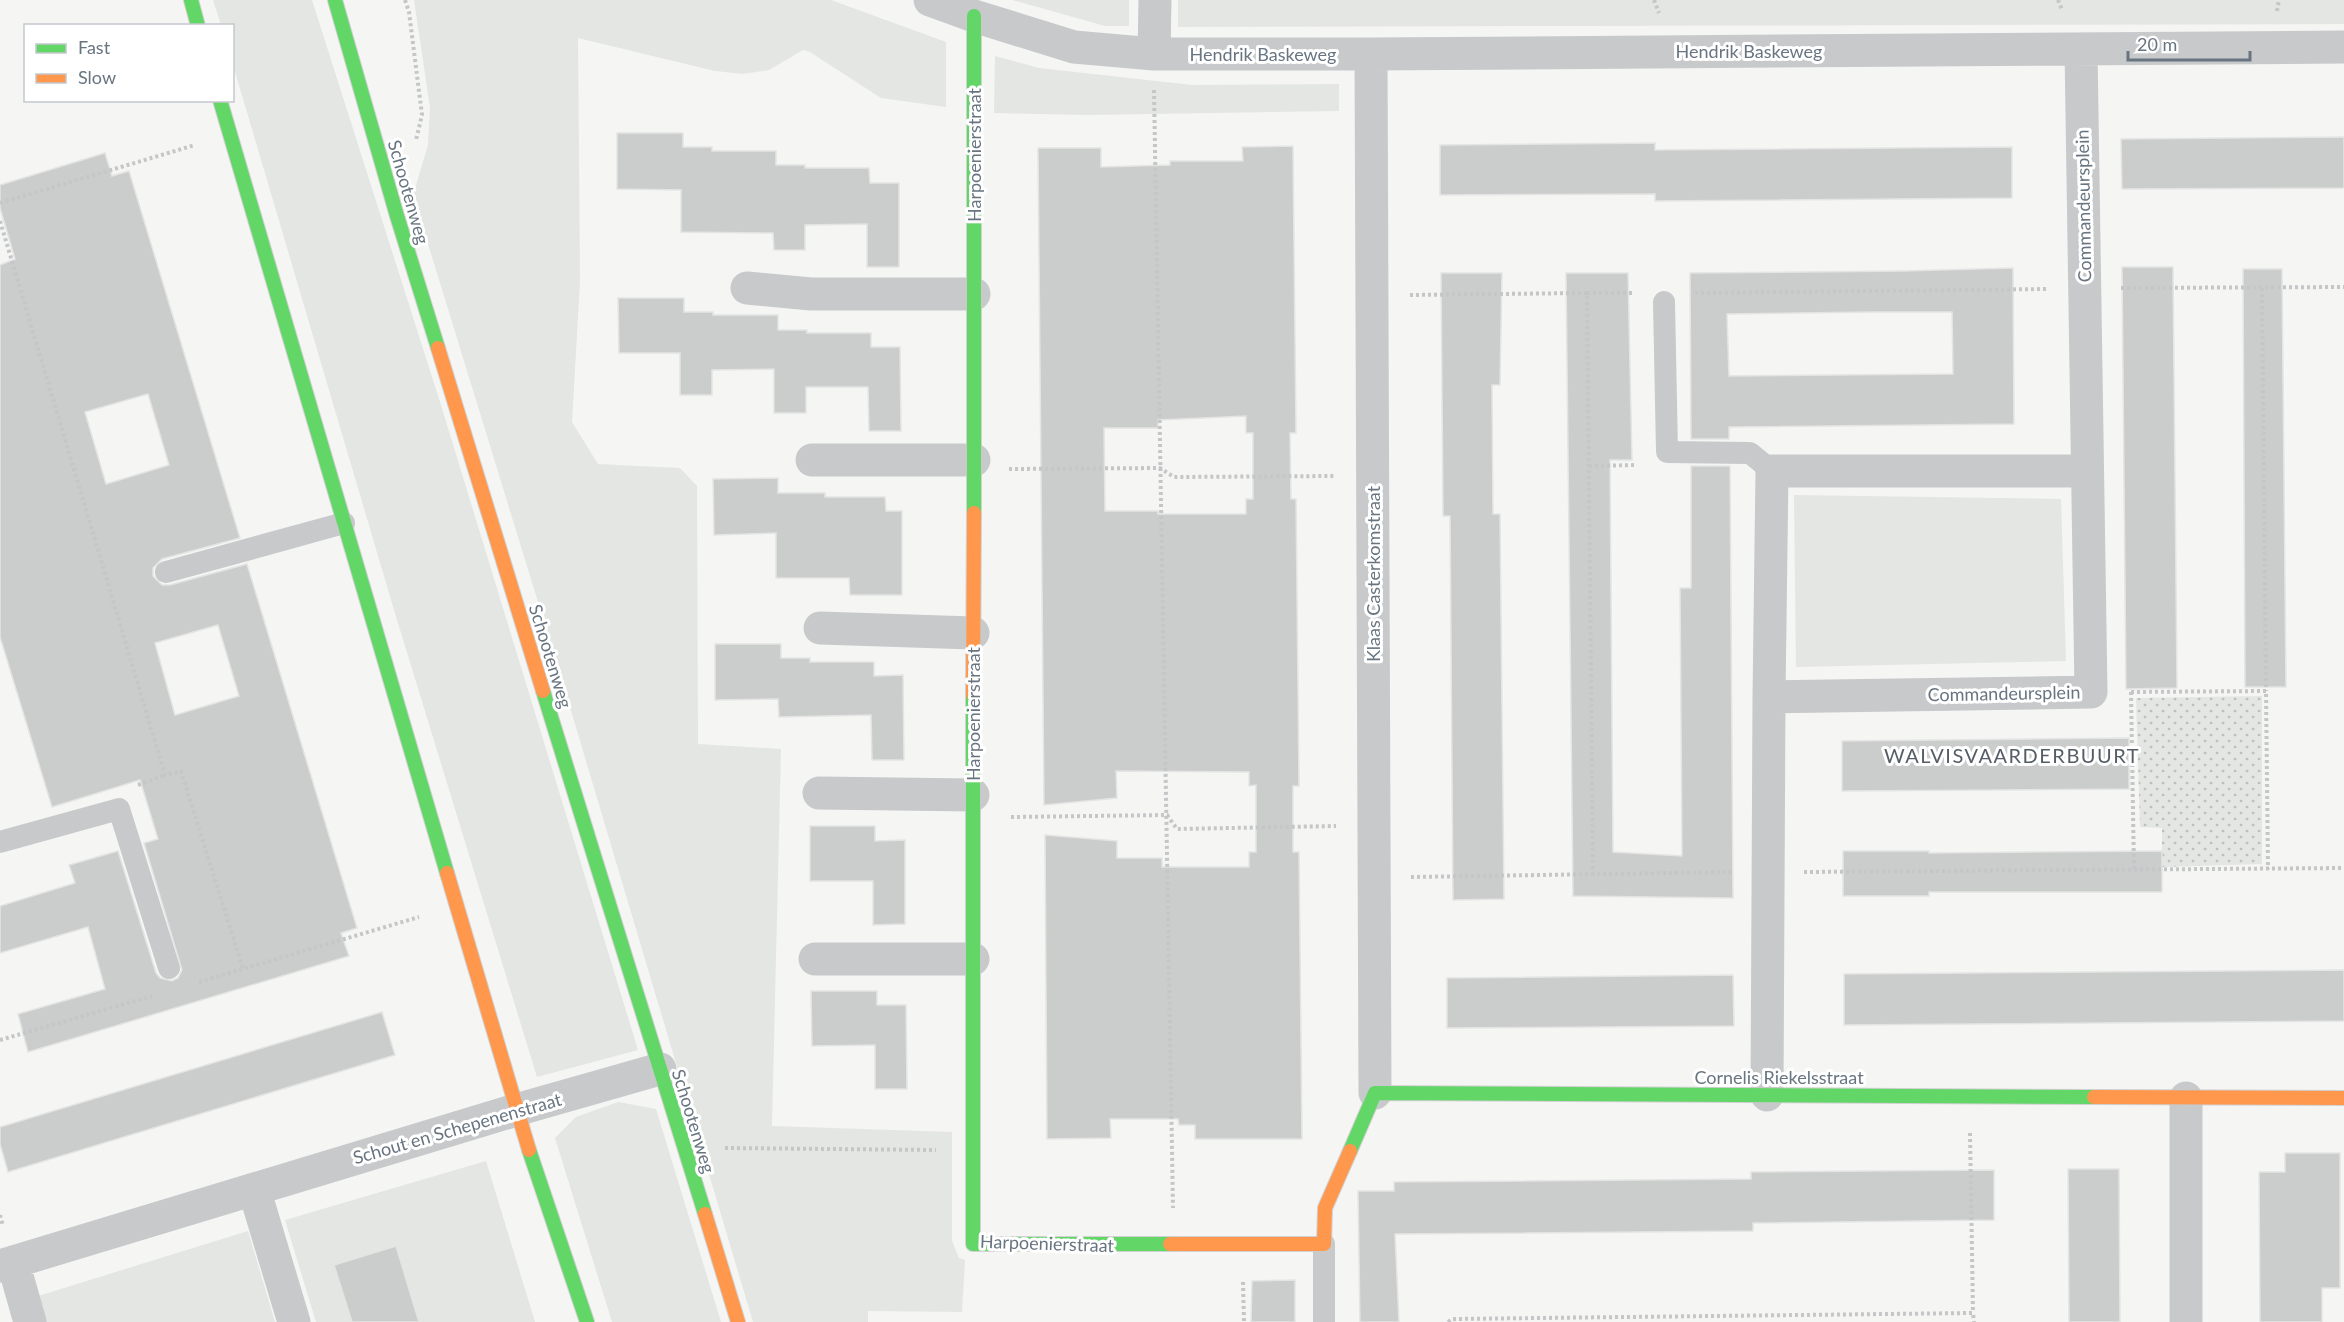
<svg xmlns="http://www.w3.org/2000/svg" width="2344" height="1322" font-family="Lato,sans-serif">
	<defs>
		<pattern id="park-dots" width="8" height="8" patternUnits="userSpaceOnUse" patternTransform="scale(1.5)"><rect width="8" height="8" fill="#e3e6e2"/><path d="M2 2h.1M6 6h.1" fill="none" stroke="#bcbfbd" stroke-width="1.8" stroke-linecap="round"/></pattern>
	</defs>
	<rect width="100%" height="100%" fill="#f5f5f4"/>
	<!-- grass -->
	<path fill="#e3e6e2" d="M 213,0 L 312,0 L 440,402 L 638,1050 L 537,1077 L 394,610 L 233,65 L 232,26 L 221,25 Z
		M 414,0 L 831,0 L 946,42 L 946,107 L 881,98 L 810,52 L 803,50 L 769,70 L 743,74 L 715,71 L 578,38 L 580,281 L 572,422 L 598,464 L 680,468 L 697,486 L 698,744 L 781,749 L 772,1126 L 952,1132 L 952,1241 L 959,1258 L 965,1260 L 962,1312 L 868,1311 L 868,1322 L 753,1322 L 558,667 L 413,195 L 428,145 L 430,108 Z
		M 1012,0 L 1129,0 L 1129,26 L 1105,26 Z
		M 1178,0 L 2344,0 L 2344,24 L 1178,27 Z
		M 995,56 L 1039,68 L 1192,85 L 1339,84 L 1339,111 L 1088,115 L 994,113 Z
		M 1794,495 L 2061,499 L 2066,661 L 1796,667 Z
		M 618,1102 L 656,1109 L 721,1322 L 612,1322 L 555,1138 L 576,1117 Z
		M 486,1161 L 535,1322 L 316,1322 L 285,1220 Z
		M 248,1231 L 275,1322 L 43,1322 L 35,1297 Z"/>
	<!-- park -->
	<path fill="url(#park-dots)" d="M 2262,696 L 2262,864 L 2162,867 L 2162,828 L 2140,827 L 2136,698 Z"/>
	<!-- building -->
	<path fill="#cbcccc" stroke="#e4e4e4" stroke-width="1.5" fill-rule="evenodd" d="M 617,133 L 683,133 L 683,147 L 712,147 L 712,151 L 776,151 L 776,165 L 805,165 L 805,168 L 869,168 L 870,183 L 899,183 L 899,267 L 867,267 L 867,224 L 805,225 L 805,250 L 774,250 L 773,233 L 681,232 L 681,190 L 617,189 Z
		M 2344,137 L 2344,188 L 2122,189 L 2121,139 Z
		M 1655,143 L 1655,150 L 2012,147 L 2012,198 L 1655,201 L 1655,194 L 1440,195 L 1440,145 Z
		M 1293,146 L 1296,433 L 1290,433 L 1291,499 L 1296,499 L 1299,786 L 1293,786 L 1293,852 L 1299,852 L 1302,1139 L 1195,1139 L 1195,1125 L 1179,1125 L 1178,1119 L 1110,1119 L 1111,1138 L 1047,1139 L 1045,835 L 1117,841 L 1117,858 L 1162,858 L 1162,867 L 1249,867 L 1249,852 L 1256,852 L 1256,785 L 1249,786 L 1249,772 L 1116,771 L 1117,798 L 1044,805 L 1038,148 L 1101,148 L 1101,167 L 1170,165 L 1170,161 L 1243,161 L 1242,147 ZM 1246,416 L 1246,433 L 1253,433 L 1253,499 L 1246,499 L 1246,514 L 1158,514 L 1158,511 L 1105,511 L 1104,428 L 1158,428 L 1158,420 Z
		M 105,153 L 112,176 L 129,171 L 240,538 L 162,559 L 153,568 L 153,576 L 162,585 L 170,585 L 247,564 L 357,928 L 341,933 L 349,956 L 28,1052 L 18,1014 L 105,989 L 88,927 L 0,953 L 0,906 L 75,883 L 69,865 L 118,851 L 156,973 L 160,978 L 172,981 L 178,978 L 182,970 L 144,843 L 158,839 L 140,780 L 52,807 L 0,637 L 0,265 L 15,259 L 0,208 L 0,185 ZM 148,394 L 169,465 L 106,484 L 85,412 ZM 218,625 L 239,696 L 175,715 L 155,643 Z
		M 2122,267 L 2173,267 L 2177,688 L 2126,689 Z
		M 2013,268 L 2014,424 L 1729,427 L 1729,439 L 1691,439 L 1690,273 L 1905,271 ZM 1870,312 L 1952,312 L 1953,374 L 1729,376 L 1727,314 Z
		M 2243,269 L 2282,269 L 2286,687 L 2245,687 Z
		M 1441,273 L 1502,273 L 1500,385 L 1492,385 L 1493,514 L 1500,514 L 1504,899 L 1453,900 L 1450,516 L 1443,516 Z
		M 1566,273 L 1628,273 L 1632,460 L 1610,460 L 1613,852 L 1682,856 L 1680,588 L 1691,588 L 1691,466 L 1730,466 L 1733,898 L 1573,896 Z
		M 618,298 L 684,298 L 684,312 L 713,312 L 713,315 L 778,315 L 778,330 L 807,330 L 807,333 L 871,333 L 871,347 L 900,347 L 901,431 L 869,431 L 868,387 L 806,387 L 806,413 L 774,413 L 774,369 L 712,370 L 712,395 L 680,395 L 680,353 L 619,353 Z
		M 778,478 L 778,493 L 825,493 L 825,497 L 885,497 L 886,511 L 902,511 L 902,595 L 850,595 L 849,578 L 776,578 L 776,533 L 714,535 L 713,479 Z
		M 715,644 L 781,644 L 781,658 L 810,658 L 810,662 L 874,662 L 874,676 L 903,675 L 904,760 L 872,760 L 871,715 L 779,717 L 778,699 L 715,700 Z
		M 2129,738 L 2129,789 L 1842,791 L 1842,741 Z
		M 810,826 L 875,826 L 875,841 L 905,840 L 905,924 L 873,925 L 873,881 L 810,881 Z
		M 1843,851 L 1929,851 L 1929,853 L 2162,851 L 2162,892 L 1929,892 L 1929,896 L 1843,896 Z
		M 2344,970 L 2344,1021 L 1844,1025 L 1844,974 Z
		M 1733,975 L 1734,1026 L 1447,1028 L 1447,978 Z
		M 811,991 L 877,991 L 877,1005 L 906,1005 L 907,1089 L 875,1089 L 875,1045 L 812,1046 Z
		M 382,1012 L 395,1055 L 8,1172 L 0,1144 L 0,1127 Z
		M 2285,1153 L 2340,1153 L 2340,1288 L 2322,1288 L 2322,1322 L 2260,1322 L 2259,1172 L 2285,1172 Z
		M 2068,1169 L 2119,1169 L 2120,1322 L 2069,1322 Z
		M 1994,1170 L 1994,1220 L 1753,1223 L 1753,1231 L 1395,1234 L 1399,1322 L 1360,1322 L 1358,1191 L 1394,1191 L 1394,1182 L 1751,1179 L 1751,1172 Z
		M 396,1246 L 419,1322 L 352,1322 L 334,1265 Z
		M 1295,1280 L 1295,1322 L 1251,1322 L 1252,1281 Z"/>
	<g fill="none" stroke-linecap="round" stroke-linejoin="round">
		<!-- fast casing -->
		<g stroke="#d1d1d2" stroke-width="16">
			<path id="fast" d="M 191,0 L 198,26
				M 335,0 L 397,216 L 438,348
				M 220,100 L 447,873
				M 974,513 L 974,16
				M 543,691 L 705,1214
				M 973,694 L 973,1244 L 1170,1244
				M 529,1150 L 587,1322
				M 1350,1151 L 1375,1093 L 2094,1097"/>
		</g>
		<!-- slow casing -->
		<g stroke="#d1d1d2" stroke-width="16">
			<path id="slow" d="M 438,348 L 543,691
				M 973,694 L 974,513
				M 447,873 L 529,1150
				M 2094,1097 L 2344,1098
				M 705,1214 L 738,1322
				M 1170,1244 L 1324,1244 L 1325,1208 L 1350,1151"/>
		</g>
		<!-- path -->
		<path stroke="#c5c6c7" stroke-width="4" stroke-dasharray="3 3" stroke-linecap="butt" d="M 405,0 L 409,12 L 422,115 L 416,140
			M 1654,0 L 1659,13
			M 2058,0 L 2062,10
			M 2277,11 L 2279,0
			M 1154,90 L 1173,1208
			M 0,203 L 195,145
			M 0,221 L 165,775 L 181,771 L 243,969
			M 2121,288 L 2344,287
			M 2262,288 L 2266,691
			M 1587,293 L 1634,293
			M 1695,293 L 2048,289
			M 1410,295 L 1587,293 L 1593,874
			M 1589,466 L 1637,465
			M 1009,469 L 1160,468 L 1174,477 L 1335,476
			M 2131,692 L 2266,691 L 2268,869
			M 2131,692 L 2134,869
			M 138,785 L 165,775
			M 1011,817 L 1167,815 L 1177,829 L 1336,826
			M 1804,872 L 2344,868
			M 1411,877 L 1731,872
			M 199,982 L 419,917
			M 0,1040 L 152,996
			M 1970,1133 L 1973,1313
			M 725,1148 L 936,1150
			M 0,1215 L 3,1226
			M 1243,1282 L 1244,1322
			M 1448,1322 L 1452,1319 L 1973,1313 L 1974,1322"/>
		<!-- lane -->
		<path stroke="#c7c9ca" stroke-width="22" d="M 1664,302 L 1667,452 L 1750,453 L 1772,471
			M 166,572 L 344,523
			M 0,842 L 119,809 L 169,968
			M 1324,1322 L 1324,1244"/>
		<!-- street -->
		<path stroke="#c7c9ca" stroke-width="33" d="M 930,0 L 974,16 L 1074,47 L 1154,54 L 1371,54 L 2344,47
			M 1154,54 L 1155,0
			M 1371,54 L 1375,1093
			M 747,288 L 811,294 L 974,294
			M 812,460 L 974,460
			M 820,628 L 973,633
			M 1769,697 L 2091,692 L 2081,49
			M 819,793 L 973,795
			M 815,959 L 973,959
			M 1767,1095 L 1769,697 L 1772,471 L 2087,471
			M 2186,1098 L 2186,1322
			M 254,1189 L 294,1322
			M 13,1262 L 30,1322
			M 0,1266 L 516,1110 L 660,1069"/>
		<!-- fast -->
		<use href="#fast" stroke="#63d668" stroke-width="14"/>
		<!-- slow -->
		<use href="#slow" stroke="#ff974d" stroke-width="14"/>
	</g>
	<g text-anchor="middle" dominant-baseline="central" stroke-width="6" stroke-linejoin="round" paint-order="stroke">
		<!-- street labels -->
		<g font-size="18" fill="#687581" stroke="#fff">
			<text x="1749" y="51">Hendrik Baskeweg</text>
			<text x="1263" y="54">Hendrik Baskeweg</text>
			<text transform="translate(974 155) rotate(-90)">Harpoenierstraat</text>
			<text transform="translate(409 192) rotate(74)">Schootenweg</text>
			<text transform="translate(2083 206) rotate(-91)">Commandeursplein</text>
			<text transform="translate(1373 574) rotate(-90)">Klaas Casterkomstraat</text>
			<text transform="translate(551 656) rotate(73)">Schootenweg</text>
			<text transform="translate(2004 693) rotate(-1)">Commandeursplein</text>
			<text transform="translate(973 714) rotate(-90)">Harpoenierstraat</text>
			<text x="1779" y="1077">Cornelis Riekelsstraat</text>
			<text transform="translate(694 1121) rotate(73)">Schootenweg</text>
			<text transform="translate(457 1128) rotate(-16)">Schout en Schepenenstraat</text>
			<text transform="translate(1047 1243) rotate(2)">Harpoenierstraat</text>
		</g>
		<!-- neighbourhood labels -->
		<g font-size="20" letter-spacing="1.5" fill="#555e67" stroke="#fff">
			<text x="2012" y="755">WALVISVAARDERBUURT</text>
		</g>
	</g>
	<!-- legend -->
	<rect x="24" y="24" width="210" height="78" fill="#ffffff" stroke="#c3c8cd" stroke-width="1.5"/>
	<rect x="36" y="44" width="30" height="9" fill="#63d668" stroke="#c3c8cd" stroke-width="1.5"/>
	<text x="78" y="54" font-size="18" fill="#687581">Fast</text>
	<rect x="36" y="74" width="30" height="9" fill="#ff974d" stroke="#c3c8cd" stroke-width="1.5"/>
	<text x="78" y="84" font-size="18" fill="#687581">Slow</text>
	<!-- scale -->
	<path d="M2128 51v9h122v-9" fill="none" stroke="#687581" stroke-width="3"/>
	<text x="2137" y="51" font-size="18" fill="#687581" stroke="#ffffff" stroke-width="4.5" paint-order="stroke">20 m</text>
</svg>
